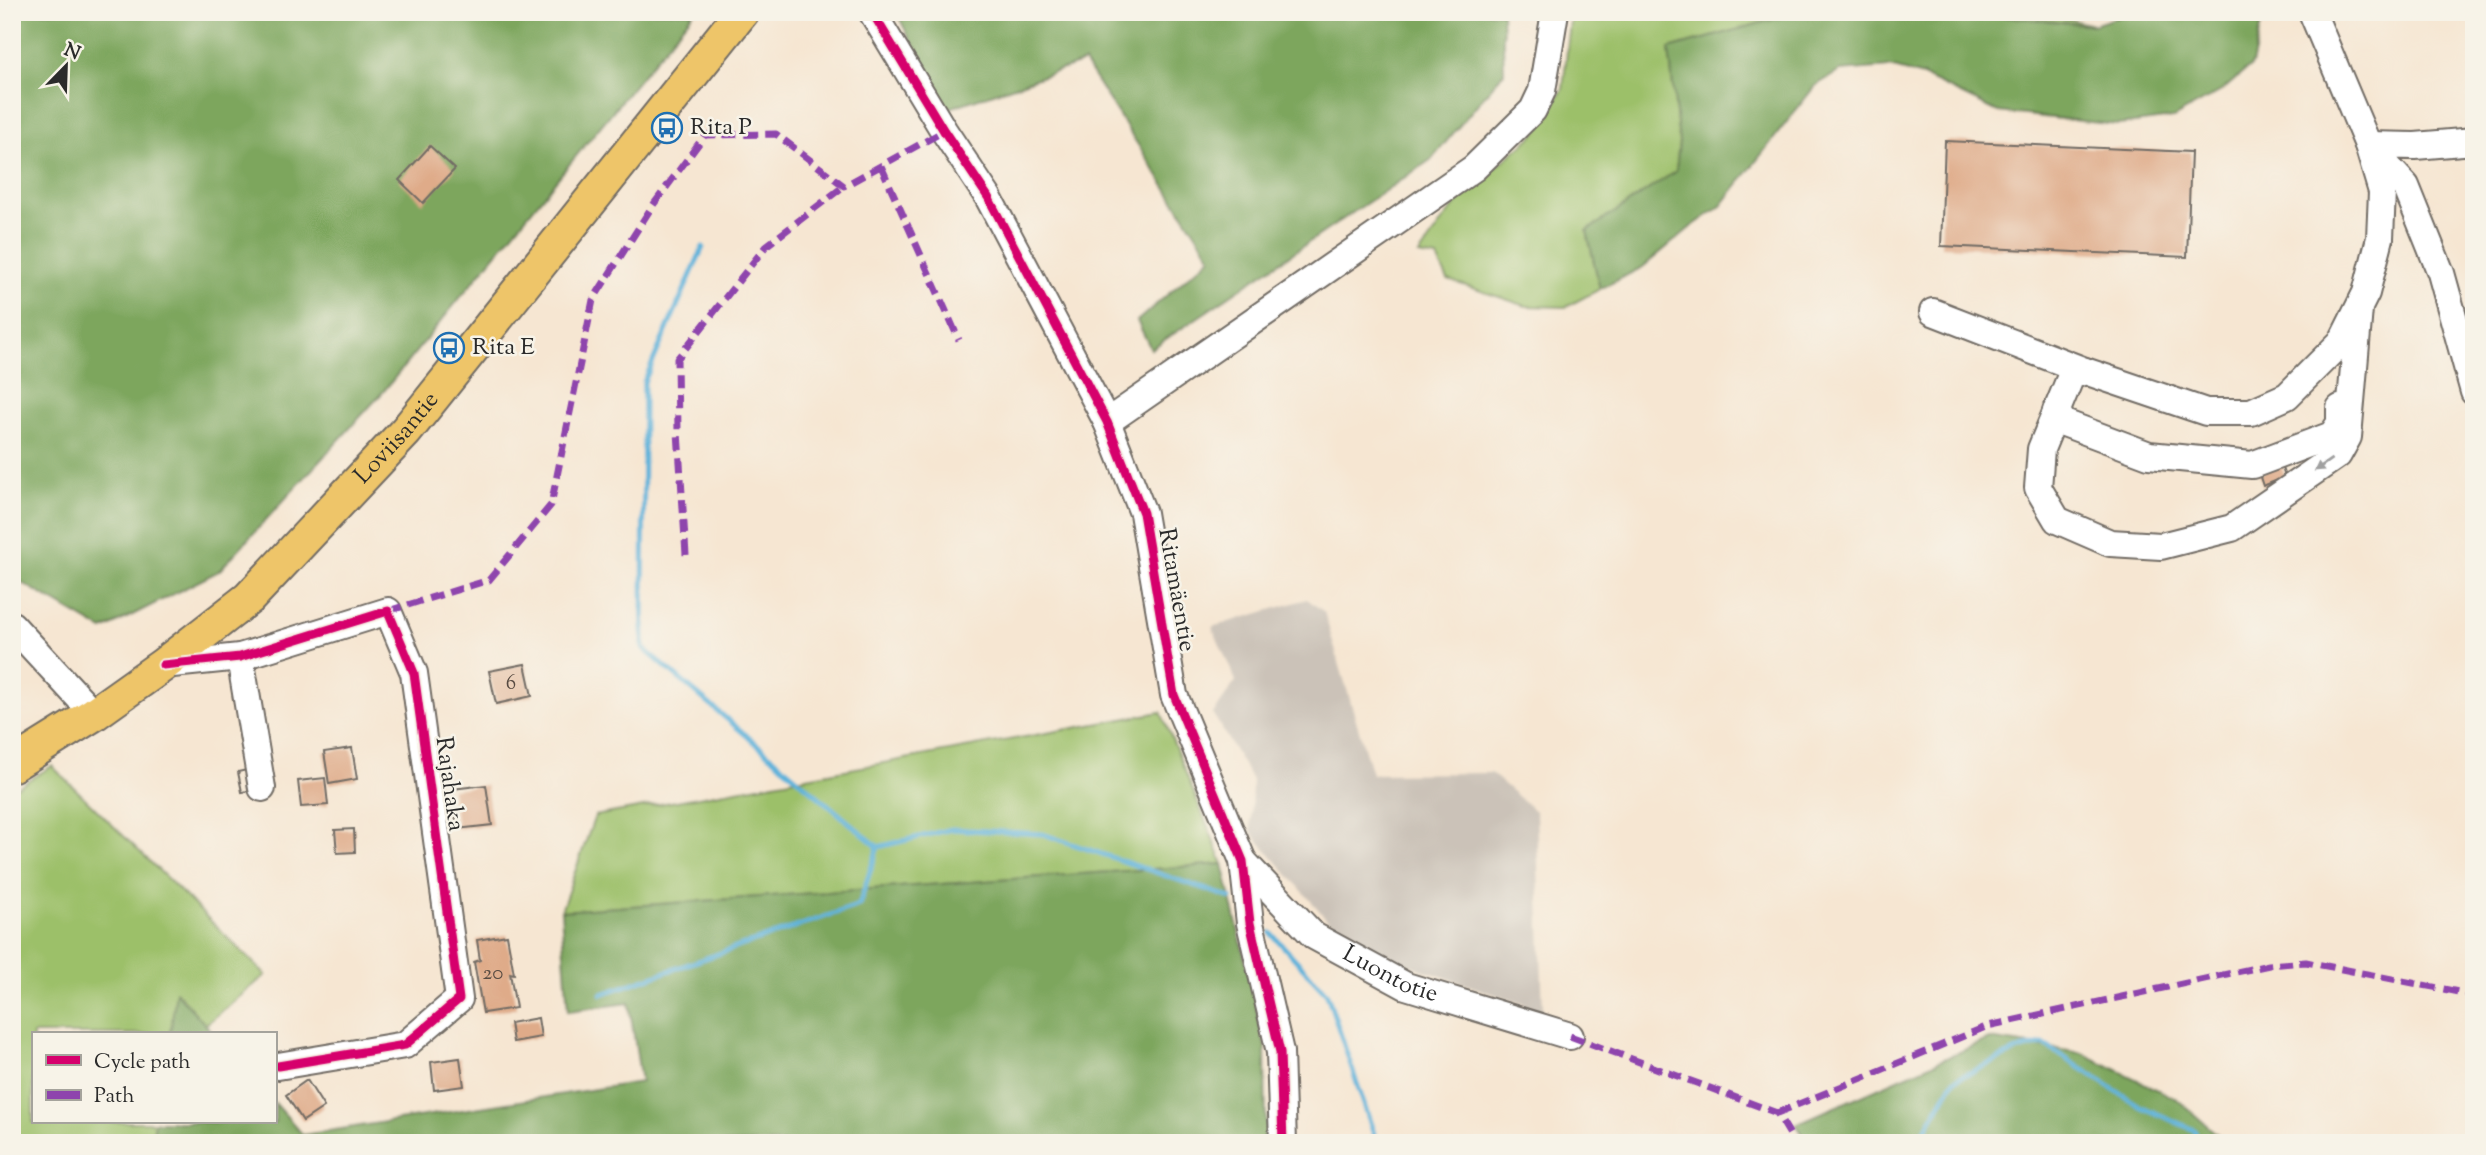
<svg xmlns="http://www.w3.org/2000/svg" width="2486" height="1155" font-family="'Sorts Mill Goudy',serif">
	<rect width="100%" height="100%" fill="#f7f3e8"/>
	<filter id="ink" filterUnits="userSpaceOnUse"><feTurbulence type="fractalNoise" baseFrequency=".0143" numOctaves="2"/><feDisplacementMap in="SourceGraphic" scale="14" xChannelSelector="R" yChannelSelector="G"/><feConvolveMatrix kernelMatrix="1 2 1 2 8 2 1 2 1" color-interpolation-filters="sRGB"/></filter>
	<filter id="wash" filterUnits="userSpaceOnUse"><feTurbulence type="fractalNoise" baseFrequency=".00686" numOctaves="4" result="noise"/><feDisplacementMap in="SourceGraphic" scale="28" xChannelSelector="R" yChannelSelector="G"/><feGaussianBlur stdDeviation="1.57" result="paint"/><feColorMatrix in="noise" values="0 0 0 0 0 0 0 0 0 0 0 0 0 0 0 0 0 1.4 0 .05"/><feComposite in="paint" operator="in"/></filter>
	<g filter="url(#wash)">
		<rect width="100%" height="100%" fill="#f6e6d2"/>
		<!-- industrial -->
		<path fill="#cbc2b8" d="M 1307,599 L 1324,612 L 1372,774 L 1491,773 L 1536,812 L 1543,1011 L 1383,956 L 1332,925 L 1251,832 L 1252,780 L 1213,714 L 1236,681 L 1212,627 Z"/>
		<!-- green -->
		<path fill="#9cc069" stroke="#64764a" stroke-width="2" d="M 1571,12 L 1799,12 L 1669,49 L 1679,142 L 1676,171 L 1587,231 L 1600,289 L 1566,307 L 1526,306 L 1448,280 L 1437,258 L 1419,255 L 1446,216 L 1470,189 L 1535,134 L 1563,89 Z
			M 1951,12 L 2040,12 L 2093,25 Z
			M 1161,712 L 1223,864 L 561,911 L 595,816 Z
			M 52,766 L 266,975 L 205,1025 L 177,992 L 170,1034 L 33,1034 L 33,1122 L 155,1122 L 152,1143 L 12,1143 L 12,790 Z"/>
		<!-- forest -->
		<path fill="#7da65d" stroke="#546844" stroke-width="2" d="M 12,12 L 694,12 L 383,392 L 219,571 L 103,630 L 12,577 Z
			M 896,12 L 1502,12 L 1504,72 L 1432,159 L 1151,349 L 1137,321 L 1211,257 L 1084,62 L 947,109 Z
			M 1799,12 L 1951,12 L 2093,25 L 2133,12 L 2256,12 L 2262,19 L 2252,65 L 2223,90 L 2173,118 L 2118,125 L 1998,112 L 1923,76 L 1890,67 L 1840,71 L 1815,86 L 1721,206 L 1691,227 L 1643,267 L 1600,289 L 1587,231 L 1676,171 L 1679,142 L 1669,49 Z
			M 1223,864 L 1265,1046 L 1266,1143 L 152,1143 L 155,1122 L 275,1122 L 275,1103 L 303,1135 L 641,1082 L 629,1003 L 568,1011 L 561,911 Z
			M 176,992 L 214,1034 L 170,1034 Z
			M 1989,1039 L 2082,1053 L 2177,1099 L 2227,1143 L 1808,1143 L 1796,1124 Z"/>
		<g fill="none" stroke-linecap="round" stroke-linejoin="round">
			<!-- stream -->
			<path stroke="#5eb2da" stroke-width="5" d="M 703,247 L 644,382 L 643,648 L 878,847
				M 1271,933 L 1327,994 L 1377,1143
				M 602,994 L 859,905 L 878,847 L 952,829 L 1043,834 L 1231,898
				M 1918,1143 L 1954,1080 L 2021,1049 L 2043,1044 L 2140,1106 L 2194,1130 L 2200,1143"/>
		</g>
		<g id="blocks">
			<!-- building -->
			<path fill="#dfab89" d="M 1945,141 L 2191,152 L 2187,257 L 1941,246 Z
				M 430,146 L 455,169 L 423,203 L 399,180 Z
				M 2281,465 L 2285,477 L 2263,486 L 2259,474 Z
				M 525,664 L 532,696 L 496,704 L 489,671 Z
				M 352,748 L 357,779 L 329,784 L 324,752 Z
				M 251,769 L 255,790 L 242,792 L 238,772 Z
				M 325,778 L 328,805 L 301,807 L 298,781 Z
				M 486,785 L 492,825 L 457,829 L 452,789 Z
				M 354,829 L 355,852 L 337,853 L 335,830 Z
				M 507,935 L 514,974 L 510,973 L 516,1008 L 483,1013 L 474,962 L 480,960 L 477,940 Z
				M 538,1018 L 541,1037 L 513,1042 L 510,1023 Z
				M 460,1058 L 464,1086 L 434,1090 L 431,1062 Z
				M 307,1080 L 324,1107 L 303,1121 L 286,1095 Z"/>
		</g>
	</g>
	<g filter="url(#ink)">
		<use href="#blocks" fill-opacity="0" stroke="#726c65" stroke-width="2"/>
		<g fill="none" stroke-linecap="round" stroke-linejoin="round">
			<!-- minor casing -->
			<g stroke="#726c65" stroke-width="30">
				<g id="minor">
					<path d="M 872,12 L 944,131 L 988,197 L 1107,422 L 1143,513 L 1174,695 L 1243,861 L 1250,923 L 1280,1052 L 1283,1143"/>
					<path d="M 2312,12 L 2368,145 L 2382,192 L 2380,238 L 2366,293 L 2342,341 L 2287,396 L 2251,412 L 2206,412 L 2085,371 L 2071,376 L 2041,449 L 2038,488 L 2057,520 L 2110,543 L 2161,546 L 2232,528 L 2338,455 L 2348,437 L 2359,309"/>
					<path d="M 2474,141 L 2415,146 L 2368,145 L 2406,186 L 2441,273 L 2474,392"/>
					<path d="M 1933,312 L 2085,371"/>
					<path d="M 2056,411 L 2064,423 L 2149,455 L 2252,465 L 2332,435 L 2340,423 L 2340,408"/>
					<path d="M 1107,422 L 1474,168 L 1533,110 L 1542,91 L 1555,12"/>
					<path d="M 12,625 L 94,714"/>
					<path d="M 240,657 L 262,788"/>
					<path d="M 163,665 L 240,657 L 388,611 L 414,673 L 459,999 L 405,1045 L 278,1066"/>
					<path id="s1" d="M 1243,861 L 1314,936 L 1406,986 L 1570,1036"/>
				</g>
			</g>
			<!-- major casing -->
			<g stroke="#726c65" stroke-width="37">
				<g id="major">
					<path id="s2" d="M 12,765 L 94,714 L 163,665 L 249,598 L 406,431 L 742,12"/>
				</g>
			</g>
			<!-- minor -->
			<use href="#minor" stroke="#fff" stroke-width="26"/>
			<!-- major -->
			<use href="#major" stroke="#eec569" stroke-width="33"/>
			<!-- quiet -->
			<path stroke="#8e44ad" stroke-width="7" stroke-dasharray="14 7" stroke-linecap="butt" d="M 881,166 L 959,340
				M 686,555 L 678,432 L 677,359 L 766,246 L 844,186
				M 388,611 L 489,580 L 551,505 L 593,300 L 651,208 L 705,135 L 776,134 L 844,186 L 944,131
				M 1570,1036 L 1777,1113 L 1795,1143
				M 1777,1113 L 1988,1026 L 2269,965 L 2306,962 L 2474,995"/>
			<!-- cycleway casing -->
			<g stroke="#f7f3e8" stroke-width="13">
				<path id="cycleway" d="M 872,12 L 944,131 L 988,197 L 1107,422 L 1143,513 L 1174,695 L 1243,861 L 1250,923 L 1280,1052 L 1283,1143
					M 163,665 L 240,657 L 388,611 L 414,673 L 459,999 L 405,1045 L 278,1066"/>
			</g>
			<!-- cycleway -->
			<use href="#cycleway" stroke="#d6006c" stroke-width="9"/>
		</g>
		<!-- one-way arrows -->
		<defs><path id="oneway-solid" d="M-6-.8H1V-3.2L6.5 0L1 3.2V.8H-6Z" transform="scale(1.75)"/></defs>
		<use fill="#a0a0a0" href="#oneway-solid" transform="translate(2323 465) rotate(145)"/>
	</g>
	<!-- icons -->
	<defs>
		<g id="bus-ring" transform="scale(1.575)"><circle r="9.5" fill="#f7f3e8" stroke="#1f6fb2" stroke-width="1.5"/><path d="M-5-6H5V4H4V6H2V4H-2V6H-4V4H-5ZM-3.5-4V0h7V-4ZM-3.5 1.2v1.5H-2V1.2ZM2 1.2v1.5H3.5V1.2Z" fill="#1f6fb2"/></g>
	</defs>
	<g fill-rule="evenodd">
		<use href="#bus-ring" x="667" y="128"/>
		<use href="#bus-ring" x="449" y="348"/>
	</g>
	<g text-anchor="middle" dominant-baseline="central" stroke-width="5" stroke-linejoin="round" paint-order="stroke">
		<!-- number labels -->
		<g font-size="21" fill="#584b42">
			<text x="511" y="684">6</text>
			<text x="493" y="974">20</text>
		</g>
		<!-- poi labels -->
		<g font-size="24" fill="#2b2b2b" stroke="#f7f3e8" text-anchor="start">
			<text x="690" y="128">Rita P</text>
			<text x="472" y="348">Rita E</text>
		</g>
		<!-- street labels -->
		<g font-size="24" fill="#2b2b2b" stroke="#f7f3e8">
			<text stroke="none"><textPath href="#s2" startOffset="508">Loviisantie</textPath></text>
			<text transform="translate(1176 590) rotate(80)">Ritamäentie</text>
			<text transform="translate(449 784) rotate(82)">Rajahaka</text>
			<text stroke="none"><textPath href="#s1" startOffset="189">Luontotie</textPath></text>
		</g>
	</g>
	<!-- margin -->
	<rect width="2486" height="1155" fill="none" stroke="#f7f3e8" stroke-width="42"/>
	<!-- legend -->
	<rect x="32" y="1032" width="245" height="91" fill="#f7f3e8" stroke="#a5a39c" stroke-width="2"/>
	<rect x="46" y="1055" width="35" height="10" fill="#d6006c" stroke="#a5a39c" stroke-width="2"/>
	<text x="94" y="1068" font-size="21" fill="#2b2b2b">Cycle path</text>
	<rect x="46" y="1090" width="35" height="10" fill="#8e44ad" stroke="#a5a39c" stroke-width="2"/>
	<text x="94" y="1102" font-size="21" fill="#2b2b2b">Path</text>
	<!-- north arrow -->
	<g transform="translate(66 66) rotate(23)" stroke="#f7f3e8" stroke-width="5" paint-order="stroke">
	<path d="M0-5L12 26L0 18L-12 26Z" fill="#2b2b2b"/>
	<text y="-10" font-size="19" font-weight="bold" text-anchor="middle" fill="#2b2b2b">N</text>
	</g>
</svg>
